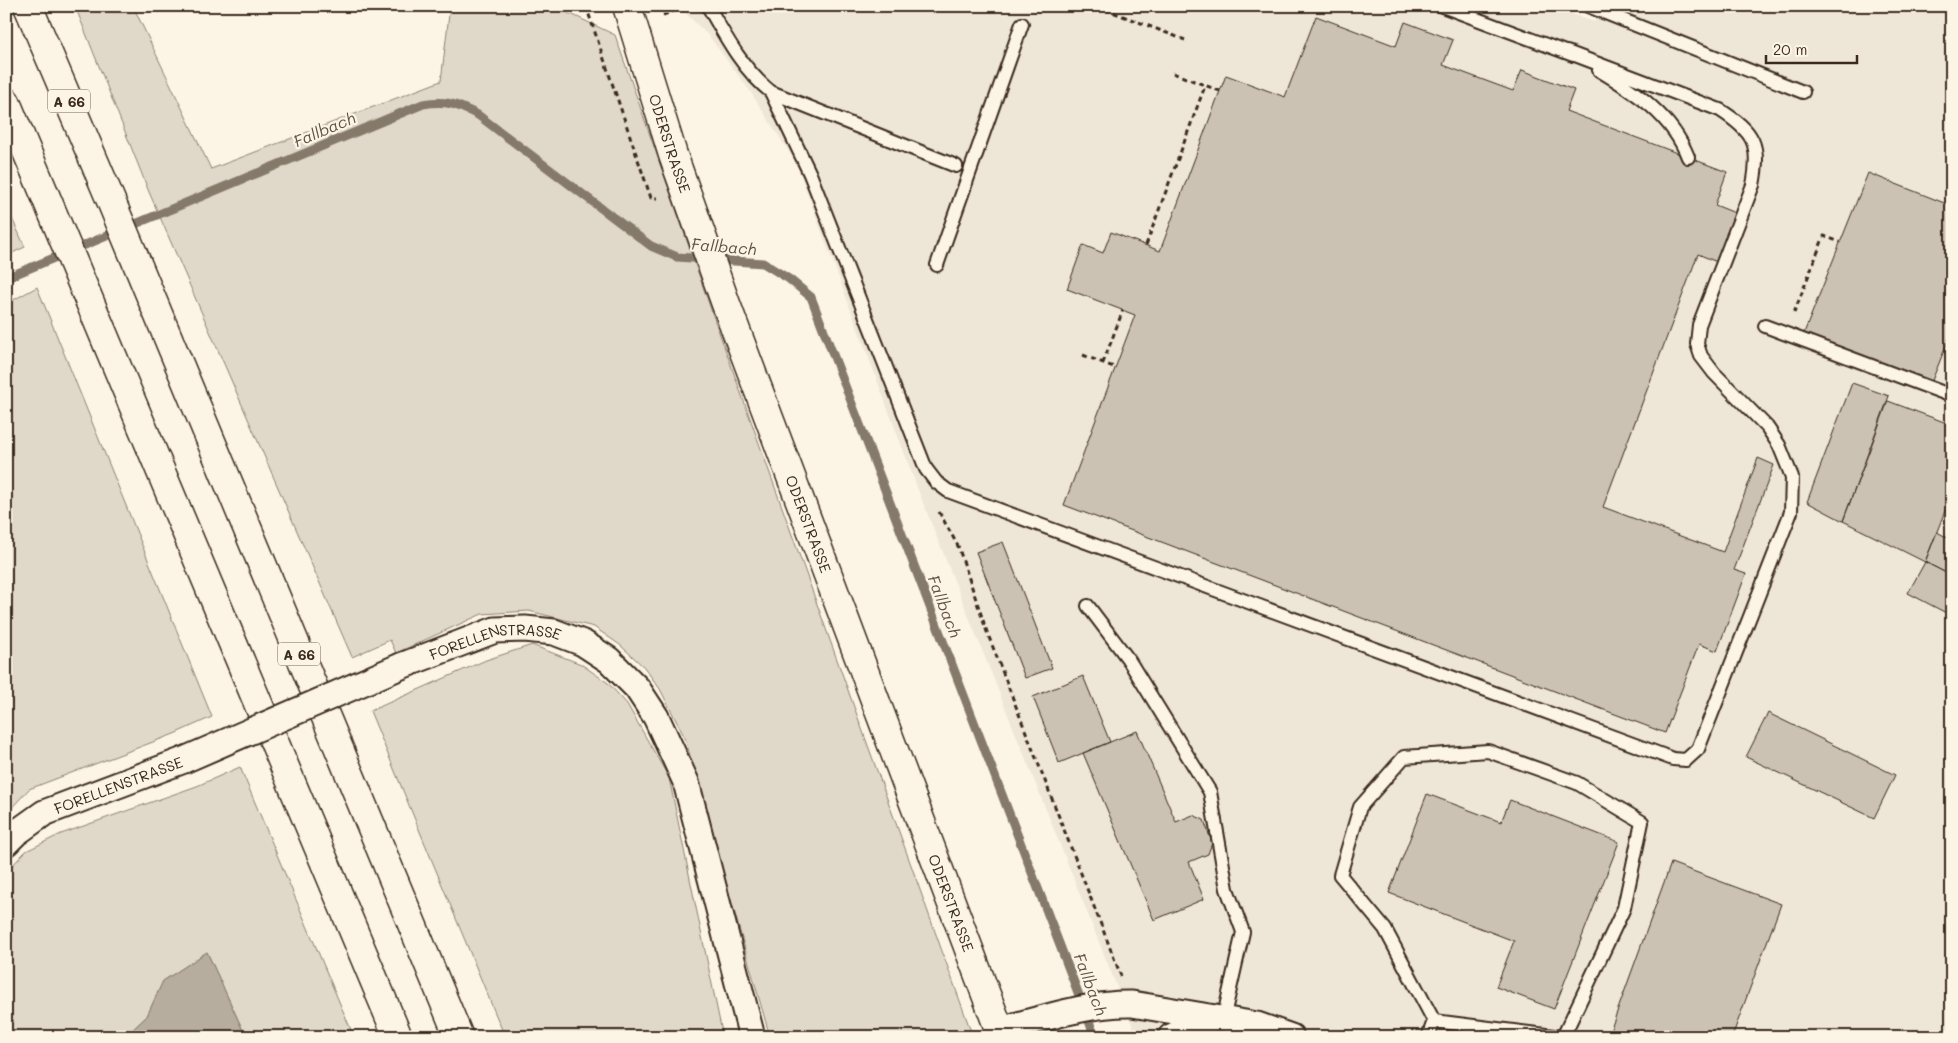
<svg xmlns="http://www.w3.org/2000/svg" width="1958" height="1043" font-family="Mali,sans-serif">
	<rect width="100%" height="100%" fill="#fcf5e5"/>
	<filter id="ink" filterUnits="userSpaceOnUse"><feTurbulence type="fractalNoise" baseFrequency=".02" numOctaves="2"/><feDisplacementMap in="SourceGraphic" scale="10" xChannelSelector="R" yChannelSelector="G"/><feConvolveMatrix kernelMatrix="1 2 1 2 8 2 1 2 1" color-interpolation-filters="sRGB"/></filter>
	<g filter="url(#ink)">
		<!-- built -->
		<path fill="#eee6d6" d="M 678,6 L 1550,6 L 1594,22 L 1601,6 L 1952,6 L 1952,1037 L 1137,1037 L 920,495 L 796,163 L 750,91 L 708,35 Z"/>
		<!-- green -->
		<path fill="#e0d8c8" stroke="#8e8173" d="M 75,6 L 133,6 L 211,169 L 441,81 L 450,6 L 546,6 L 573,15 L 615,35 L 715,321 L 973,1037 L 770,1037 L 685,738 L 660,689 L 644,667 L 620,645 L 594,627 L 529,611 L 482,614 L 396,653 L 390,640 L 352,657 L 149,192 Z
			M 6,205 L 25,247 L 6,256 Z
			M 37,287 L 212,717 L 174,734 L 29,789 L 6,814 L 6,304 Z
			M 532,645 L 581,664 L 608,683 L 627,704 L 669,778 L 723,1037 L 505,1037 L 370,711 L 486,660 Z
			M 240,767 L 354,1037 L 246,1037 L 207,952 L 163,981 L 147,1016 L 125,1037 L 6,1037 L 6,872 L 26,851 L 61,834 L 197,786 Z"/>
		<!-- water -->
		<path fill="#b7ad9e" stroke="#85796b" d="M 207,952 L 246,1037 L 125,1037 L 147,1016 L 163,981 Z"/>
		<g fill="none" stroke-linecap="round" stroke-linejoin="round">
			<!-- stream -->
			<path stroke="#85796b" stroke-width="9" d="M 6,278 L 423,104 C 447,100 456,104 478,115 L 651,246 L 677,257 L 763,263 L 789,279 L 811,297 L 1095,1037"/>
		</g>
		<!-- building -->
		<path fill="#ccc2b3" stroke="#3b2a1e" d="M 1316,16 L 1396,46 L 1405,22 L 1453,40 L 1443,65 L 1513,91 L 1522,70 L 1574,90 L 1566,111 L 1727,172 L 1715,205 L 1735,213 L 1717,262 L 1698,254 L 1603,507 L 1723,552 L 1758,458 L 1774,465 L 1734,570 L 1746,574 L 1717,651 L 1699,644 L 1665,733 L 1064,505 L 1135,315 L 1067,289 L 1083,245 L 1103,253 L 1111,232 L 1160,251 L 1226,75 L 1285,97 Z
			M 1868,173 L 1952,206 L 1952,331 L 1931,383 L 1804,333 Z
			M 1852,383 L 1889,396 L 1843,521 L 1807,502 Z
			M 1888,401 L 1952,425 L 1952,493 L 1925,562 L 1843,521 Z
			M 1937,532 L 1952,540 L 1952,576 L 1925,562 Z
			M 1003,542 L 1052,668 L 1025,678 L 976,552 Z
			M 1925,562 L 1952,576 L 1952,616 L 1908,593 Z
			M 1083,676 L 1110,742 L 1059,763 L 1033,697 Z
			M 1768,713 L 1895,775 L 1874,818 L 1746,757 Z
			M 1137,731 L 1176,822 L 1193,815 L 1204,820 L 1212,843 L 1208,854 L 1189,862 L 1204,899 L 1154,920 L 1083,753 Z
			M 1427,794 L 1501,822 L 1510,800 L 1619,842 L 1554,1009 L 1496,987 L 1514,941 L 1389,893 Z
			M 1671,863 L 1781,904 L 1732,1037 L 1608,1037 Z"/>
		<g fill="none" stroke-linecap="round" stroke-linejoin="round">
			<!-- service casing -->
			<g stroke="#3b2a1e" stroke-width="16">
				<path id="service" d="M 708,6 C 725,36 743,70 771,92 L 956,166
					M 1442,6 L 1573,55
					M 1588,6 L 1803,92
					M 1599,70 C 1636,92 1672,116 1688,157
					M 771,92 L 810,174 L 926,469 L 936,482 L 948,491 L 1673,759 L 1686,760 L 1698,749 L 1791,512 L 1792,477 L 1779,445 L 1767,427 L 1714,373 L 1701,356 L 1697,344 L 1699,325 L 1753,185 C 1761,144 1754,132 1720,110 L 1567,52
					M 937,265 L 1022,24
					M 1765,326 L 1952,396
					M 1088,606 L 1128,659 L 1210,792 L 1227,889 L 1243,932 L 1223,1020
					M 1434,1021 L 1562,1037
					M 1428,1037 L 1434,1021 L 1385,929 L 1340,875 L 1360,807 L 1404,757 L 1488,751 L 1577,783 L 1642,822 L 1624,908 L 1563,1037"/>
			</g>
			<!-- minor casing -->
			<g stroke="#3b2a1e" stroke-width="29">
				<g id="minor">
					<path id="s1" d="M 401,666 L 495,630 L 525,629 L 554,632 L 583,643 L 609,660 L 637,688 L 656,717 L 686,782 L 752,1037"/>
					<path id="s2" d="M 6,843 L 16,833 L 44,813 L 184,760"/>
					<path d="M 999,1030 C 1043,1019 1087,1003 1132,1004 L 1257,1025 L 1291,1037"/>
					<path d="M 1171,1037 L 1213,1018"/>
				</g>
			</g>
			<!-- tertiary casing -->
			<g stroke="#3b2a1e" stroke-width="31">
				<g id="tertiary">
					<path id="s3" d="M 627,6 L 673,155 L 726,304 L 1002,1037"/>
				</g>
			</g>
			<!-- motorway casing -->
			<g stroke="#3b2a1e" stroke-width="31">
				<path id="motorway" d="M 28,6 L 109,196 L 459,1037
					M 6,102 L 398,1037"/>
			</g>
			<!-- path -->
			<path stroke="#3b2a1e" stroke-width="3" stroke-dasharray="5 4" stroke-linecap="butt" d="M 586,6 L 651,198 L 657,198
				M 1097,6 L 1185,40
				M 663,15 L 686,7
				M 1173,73 L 1220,91
				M 1146,245 L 1205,86
				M 1794,313 L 1824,236 L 1840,242
				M 1083,355 L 1116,368
				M 1103,363 L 1123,310
				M 939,512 L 958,546 L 987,632 L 1121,976"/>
			<!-- service -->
			<use href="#service" stroke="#fcf5e5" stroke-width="12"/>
			<!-- minor -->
			<use href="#minor" stroke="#fcf5e5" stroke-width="25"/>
			<!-- tertiary -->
			<use href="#tertiary" stroke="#fcf5e5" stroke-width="28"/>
			<!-- motorway -->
			<use href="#motorway" stroke="#fcf5e5" stroke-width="28"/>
			<!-- minor-bridge casing -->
			<g stroke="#3b2a1e" stroke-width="29" stroke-linecap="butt">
				<path id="minor-bridge" d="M 184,760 L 401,666"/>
			</g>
			<!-- minor-bridge -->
			<use href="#minor-bridge" stroke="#fcf5e5" stroke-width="25"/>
		</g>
	</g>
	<g text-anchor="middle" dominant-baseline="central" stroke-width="4.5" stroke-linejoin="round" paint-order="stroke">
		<!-- shield labels -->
		<g fill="#fcf5e5" stroke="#75675a" stroke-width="1">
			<rect x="48" y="89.5" width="42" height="23" rx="4"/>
			<rect x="278" y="642.5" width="42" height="23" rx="4"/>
		</g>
		<g font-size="14" font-weight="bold" fill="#3b2a1e">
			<text x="69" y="101">A 66</text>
			<text x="299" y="654">A 66</text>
		</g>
		<!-- street labels -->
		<g font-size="15" fill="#3b2a1e" stroke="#fcf5e5">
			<text stroke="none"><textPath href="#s3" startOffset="144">ODERSTRASSE</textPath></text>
			<text stroke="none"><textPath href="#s3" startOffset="549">ODERSTRASSE</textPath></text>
			<text stroke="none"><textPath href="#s1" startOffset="99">FORELLENSTRASSE</textPath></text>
			<text stroke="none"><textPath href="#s2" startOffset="128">FORELLENSTRASSE</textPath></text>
			<text stroke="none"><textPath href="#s3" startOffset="954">ODERSTRASSE</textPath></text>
		</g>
		<!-- water labels -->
		<g font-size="16" font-style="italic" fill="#605144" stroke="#fcf5e5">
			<text transform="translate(324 129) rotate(-23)">Fallbach</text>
			<text transform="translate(724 246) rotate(5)">Fallbach</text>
			<text transform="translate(945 606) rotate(69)">Fallbach</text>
			<text transform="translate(1091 984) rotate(69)">Fallbach</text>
		</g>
	</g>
	<!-- margin -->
	<rect width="1958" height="1043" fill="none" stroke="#fcf5e5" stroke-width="25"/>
	<rect x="12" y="12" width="1933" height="1018" fill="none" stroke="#3b2a1e" stroke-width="2" filter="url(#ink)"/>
	<!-- scale -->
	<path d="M1766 55v8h91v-8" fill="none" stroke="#3b2a1e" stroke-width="2.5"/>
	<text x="1773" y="55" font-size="15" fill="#3b2a1e" stroke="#fcf5e5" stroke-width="4" paint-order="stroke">20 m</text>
</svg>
